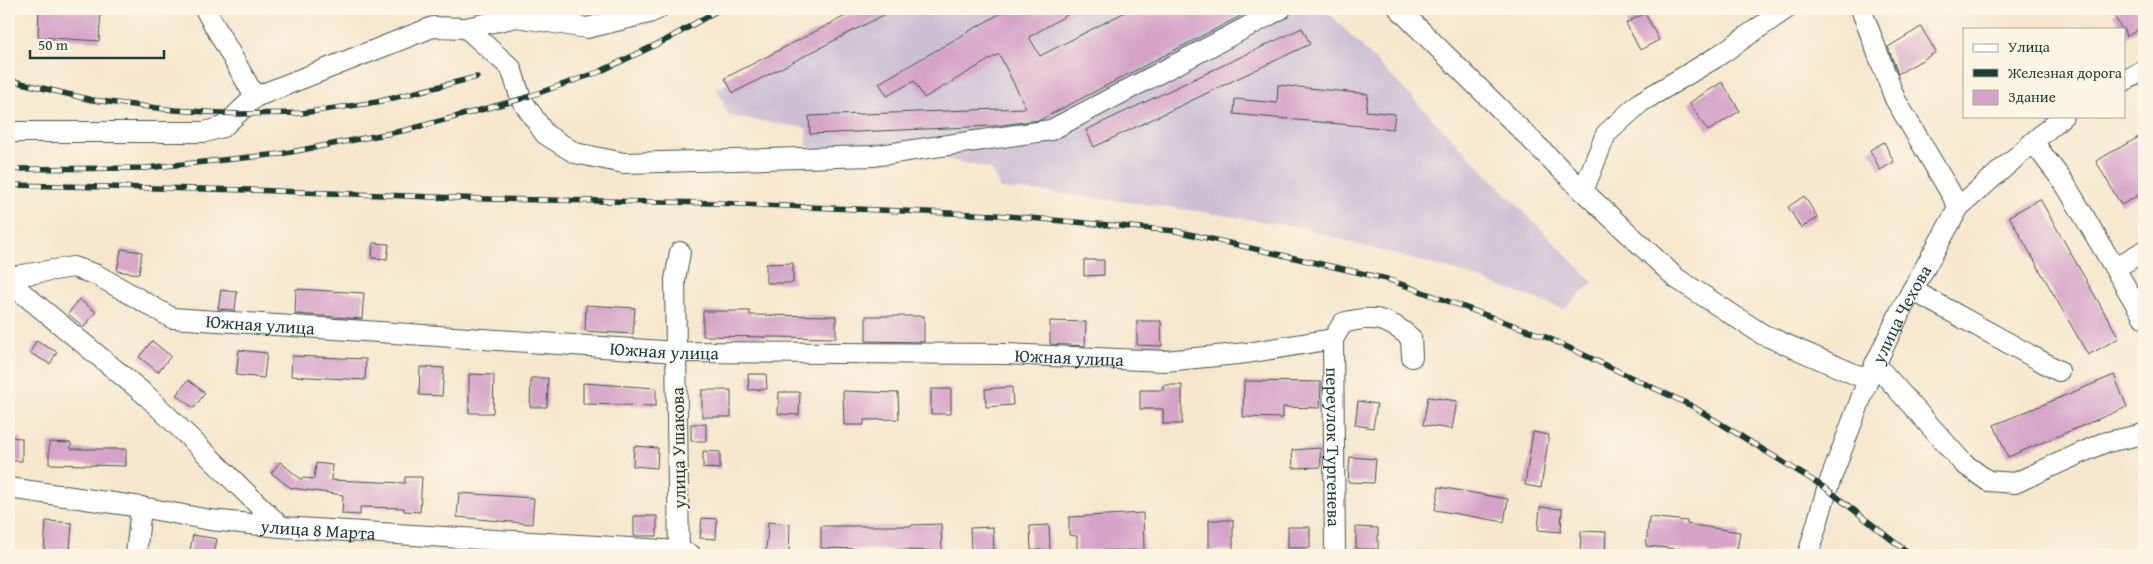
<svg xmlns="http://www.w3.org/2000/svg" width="2153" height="564" font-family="'Gentium Book Plus',serif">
	<rect width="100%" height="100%" fill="#fcf5e5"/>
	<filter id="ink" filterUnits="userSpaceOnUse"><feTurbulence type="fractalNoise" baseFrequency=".02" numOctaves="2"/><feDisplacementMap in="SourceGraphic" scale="10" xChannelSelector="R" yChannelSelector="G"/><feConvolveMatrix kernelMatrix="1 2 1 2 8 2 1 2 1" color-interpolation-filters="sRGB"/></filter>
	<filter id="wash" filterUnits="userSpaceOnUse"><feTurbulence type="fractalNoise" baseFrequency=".0096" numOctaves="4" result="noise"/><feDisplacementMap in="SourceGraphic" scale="20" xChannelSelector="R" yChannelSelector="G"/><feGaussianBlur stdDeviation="1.12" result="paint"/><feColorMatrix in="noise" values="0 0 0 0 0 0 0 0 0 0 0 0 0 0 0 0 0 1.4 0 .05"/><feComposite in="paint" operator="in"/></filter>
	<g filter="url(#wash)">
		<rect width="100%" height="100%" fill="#f6e7cd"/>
		<!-- industrial -->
		<path fill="#ccbfd4" d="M 871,9 L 1325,9 L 1593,282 L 1564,309 L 1457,271 L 1359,245 L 1305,228 L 1190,210 L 1049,192 L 1000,189 L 991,169 L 893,147 L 821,151 L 807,146 L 806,128 L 729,116 L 717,89 Z"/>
		<g id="blocks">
			<!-- building -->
			<path fill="#d5a3c8" d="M 39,9 L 101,10 L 99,41 L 38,37 Z
				M 859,9 L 895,9 L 733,93 L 725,78 Z
				M 1008,9 L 1077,9 L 1029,37 L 1040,56 L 1131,9 L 1254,9 L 1040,120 L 993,126 L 810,134 L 809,116 L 1026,108 L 999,54 L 924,98 L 914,81 L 887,96 L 879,83 Z
				M 2122,9 L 2137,9 L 2144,21 L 2144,26 L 2126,37 L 2124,29 L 2122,29 L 2113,14 Z
				M 1645,13 L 1659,40 L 1640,50 L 1626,23 Z
				M 1921,27 L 1936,52 L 1898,74 L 1888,47 Z
				M 1302,28 L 1310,44 L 1094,147 L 1086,130 Z
				M 1722,82 L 1740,111 L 1708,131 L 1689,103 Z
				M 1278,85 L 1368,94 L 1366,111 L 1395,114 L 1393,129 L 1234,114 L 1235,99 L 1277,103 Z
				M 2144,134 L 2144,192 L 2121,205 L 2096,161 Z
				M 1884,142 L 1894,162 L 1880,170 L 1870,150 Z
				M 1804,196 L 1818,218 L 1801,228 L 1788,207 Z
				M 2040,199 L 2119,338 L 2088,355 L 2009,216 Z
				M 373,243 L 389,244 L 387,259 L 372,258 Z
				M 121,249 L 142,252 L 139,274 L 117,271 Z
				M 1084,260 L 1104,260 L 1104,275 L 1084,276 Z
				M 793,263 L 793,283 L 766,283 L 766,264 Z
				M 296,289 L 364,293 L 362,319 L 295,314 Z
				M 221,290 L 237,292 L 235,310 L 218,309 Z
				M 79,299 L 96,312 L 84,327 L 68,314 Z
				M 586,305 L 635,308 L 633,334 L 585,331 Z
				M 703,311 L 750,311 L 750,315 L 836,316 L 836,338 L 703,336 Z
				M 866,316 L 924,316 L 924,342 L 866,341 Z
				M 1050,321 L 1086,322 L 1085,346 L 1050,344 Z
				M 1137,321 L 1161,321 L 1162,346 L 1137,345 Z
				M 36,341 L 57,352 L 50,364 L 30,353 Z
				M 152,341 L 171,356 L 158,372 L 139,357 Z
				M 239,350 L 267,353 L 264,378 L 236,375 Z
				M 292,356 L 366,359 L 365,380 L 291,376 Z
				M 420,367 L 444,368 L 442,396 L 419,395 Z
				M 469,374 L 494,375 L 493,413 L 469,413 Z
				M 748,374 L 766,374 L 767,389 L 749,390 Z
				M 2114,375 L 2127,407 L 2008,457 L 1994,425 Z
				M 531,378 L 548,378 L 547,407 L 530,407 Z
				M 188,380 L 205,393 L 194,408 L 176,395 Z
				M 1244,381 L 1321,382 L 1320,408 L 1283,407 L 1283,418 L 1243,417 Z
				M 583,383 L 656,388 L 656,406 L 583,404 Z
				M 1163,385 L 1182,385 L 1182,424 L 1163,424 L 1163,409 L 1140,409 L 1140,390 L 1163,390 Z
				M 1012,387 L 1013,405 L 986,407 L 985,389 Z
				M 931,389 L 951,389 L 951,414 L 931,414 Z
				M 702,390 L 731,390 L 731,417 L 702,417 Z
				M 843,391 L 898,393 L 899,419 L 864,420 L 864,425 L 844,425 Z
				M 779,392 L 800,392 L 799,415 L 778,414 Z
				M 1428,397 L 1457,401 L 1452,429 L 1423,425 Z
				M 1358,401 L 1377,404 L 1373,428 L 1355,425 Z
				M 691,424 L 706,424 L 706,441 L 691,441 Z
				M 1533,432 L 1549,435 L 1541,488 L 1525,485 Z
				M 9,437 L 22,438 L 22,461 L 9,461 Z
				M 49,442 L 71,443 L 71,449 L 126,449 L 126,466 L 49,464 Z
				M 634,446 L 658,448 L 657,468 L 633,466 Z
				M 1320,448 L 1321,467 L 1293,468 L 1292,450 Z
				M 703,451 L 720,452 L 720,469 L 703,468 Z
				M 1350,457 L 1376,459 L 1374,483 L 1348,482 Z
				M 280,462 L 302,480 L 302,478 L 314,479 L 316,463 L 332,465 L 331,480 L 405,483 L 405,477 L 422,477 L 420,512 L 404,511 L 404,508 L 360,507 L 360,515 L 342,514 L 343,495 L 291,488 L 271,473 Z
				M 1439,487 L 1508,499 L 1504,522 L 1435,510 Z
				M 459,493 L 534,498 L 532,524 L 457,517 Z
				M 1540,507 L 1562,509 L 1561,532 L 1538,530 Z
				M 1143,513 L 1144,550 L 1077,551 L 1077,536 L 1069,535 L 1069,517 Z
				M 634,516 L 657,516 L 657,536 L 634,536 Z
				M 1649,517 L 1687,521 L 1687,524 L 1740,532 L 1736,555 L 1708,555 L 1709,552 L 1646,546 Z
				M 702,518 L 717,519 L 716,539 L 700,538 Z
				M 1209,520 L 1233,520 L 1233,550 L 1209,551 Z
				M 46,521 L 72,523 L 70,551 L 44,550 Z
				M 768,522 L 790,524 L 789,554 L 766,552 Z
				M 941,524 L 942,551 L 821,548 L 821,526 L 912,526 L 912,525 Z
				M 1049,525 L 1050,550 L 1031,550 L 1030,526 Z
				M 993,527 L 994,550 L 971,551 L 970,528 Z
				M 1288,527 L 1310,527 L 1310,548 L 1288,548 Z
				M 1356,527 L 1378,528 L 1378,549 L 1356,549 Z
				M 1581,531 L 1606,532 L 1605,555 L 1580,555 Z
				M 193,535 L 217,539 L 214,555 L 189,555 Z"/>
		</g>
	</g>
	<g filter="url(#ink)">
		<use href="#blocks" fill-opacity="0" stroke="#3f564b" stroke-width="1"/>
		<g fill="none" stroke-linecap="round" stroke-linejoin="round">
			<!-- minor casing -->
			<g stroke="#3f564b" stroke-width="22">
				<g id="minor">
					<path d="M 205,9 L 255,97"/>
					<path d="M 1399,9 L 1583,191 L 1676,278 L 1762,334 L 1868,380"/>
					<path d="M 1861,9 L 1895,99 L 1959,207"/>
					<path d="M 466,28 L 517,17 L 587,28 L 649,13 L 658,9"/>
					<path d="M 2124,81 L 2144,70"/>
					<path d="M 9,132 L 205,132 L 223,127 L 255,97 L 433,27 L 466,28 L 511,68 L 521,99 L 545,134 L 575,153 L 624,163 L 873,156 L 1051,130 L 1281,9"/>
					<path d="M 2033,142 L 2065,184 L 2144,318"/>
					<path d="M 1583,191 L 1606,134 L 1641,102 L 1715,58 L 1786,9"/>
					<path d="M 2115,268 L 2144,251"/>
					<path id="s1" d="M 9,277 L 73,267 L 97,275 L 172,318 L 677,352 L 1005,354 L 1165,361 L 1247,353 L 1333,339"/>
					<path d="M 9,282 L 147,396 L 281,527"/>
					<path d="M 1912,290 L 2059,371"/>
					<path id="s2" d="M 1333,339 L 1335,555"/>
					<path d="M 1333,339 L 1343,323 C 1372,315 1387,317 1411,338 L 1412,357"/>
					<path d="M 1875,364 L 1963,463 L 1988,481 L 2015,483 L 2103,443 L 2144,434"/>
					<path id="s3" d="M 9,488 L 141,507 L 210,520 L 281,527 L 679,551 L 691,555"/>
					<path d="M 136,555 L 141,507"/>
					<path d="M 679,555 L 675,280 L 680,252"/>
					<path id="s4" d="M 1808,555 L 1827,489 L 1868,380 L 1900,312 L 1959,207 L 2063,116"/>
				</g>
			</g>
			<!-- minor -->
			<use href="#minor" stroke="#fff" stroke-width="20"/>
			<!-- rail casing -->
			<g stroke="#1f3d34" stroke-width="5.5">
				<path id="rail" d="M 9,80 L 92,100 L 174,110 L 238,114 L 302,113 L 377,102 L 477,77
					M 9,91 L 10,91
					M 9,169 L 146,168 L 280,154 L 407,130 L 521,99 L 599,72 L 668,39 L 720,9
					M 9,185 L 250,190 L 486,199 L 715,203 L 996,215 L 1176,231 L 1387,279 L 1546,337 L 1692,406 L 1827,489 L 1911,555"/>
			</g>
			<!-- rail -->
			<use href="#rail" stroke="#fcf5e5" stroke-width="4" stroke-dasharray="11" stroke-linecap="butt"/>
		</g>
	</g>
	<g text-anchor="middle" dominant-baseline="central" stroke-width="4" stroke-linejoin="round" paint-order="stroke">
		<!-- street labels -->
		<g font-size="18" fill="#1f3d34" stroke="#fcf5e5">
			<text stroke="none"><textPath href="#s4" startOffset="259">улица Чехова</textPath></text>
			<text stroke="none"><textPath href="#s1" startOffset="265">Южная улица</textPath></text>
			<text stroke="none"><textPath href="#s1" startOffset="670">Южная улица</textPath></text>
			<text stroke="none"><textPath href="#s1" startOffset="1075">Южная улица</textPath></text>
			<text stroke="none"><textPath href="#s2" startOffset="108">переулок Тургенева</textPath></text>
			<text transform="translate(678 448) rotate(-91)">улица Ушакова</text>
			<text stroke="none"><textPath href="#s3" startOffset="312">улица 8 Марта</textPath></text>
		</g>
	</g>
	<!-- margin -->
	<rect width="2153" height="564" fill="none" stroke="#fcf5e5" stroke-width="30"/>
	<!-- legend -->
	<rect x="1963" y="28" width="162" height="90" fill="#fcf5e5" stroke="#a4ab9e"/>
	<rect x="1973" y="44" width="25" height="8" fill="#ffffff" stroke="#a4ab9e"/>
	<text x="2008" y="52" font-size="15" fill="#1f3d34">Улица</text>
	<rect x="1973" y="69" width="25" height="8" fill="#1f3d34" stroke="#a4ab9e"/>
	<text x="2008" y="78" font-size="15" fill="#1f3d34">Железная дорога</text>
	<rect x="1973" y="90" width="25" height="15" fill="#d5a3c8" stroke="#a4ab9e"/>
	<text x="2008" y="102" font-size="15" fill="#1f3d34">Здание</text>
	<!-- scale -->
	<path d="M30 50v8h134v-8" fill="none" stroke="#1f3d34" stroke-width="2.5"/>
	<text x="38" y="50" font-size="15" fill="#1f3d34" stroke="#fcf5e5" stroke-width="4" paint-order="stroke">50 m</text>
</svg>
